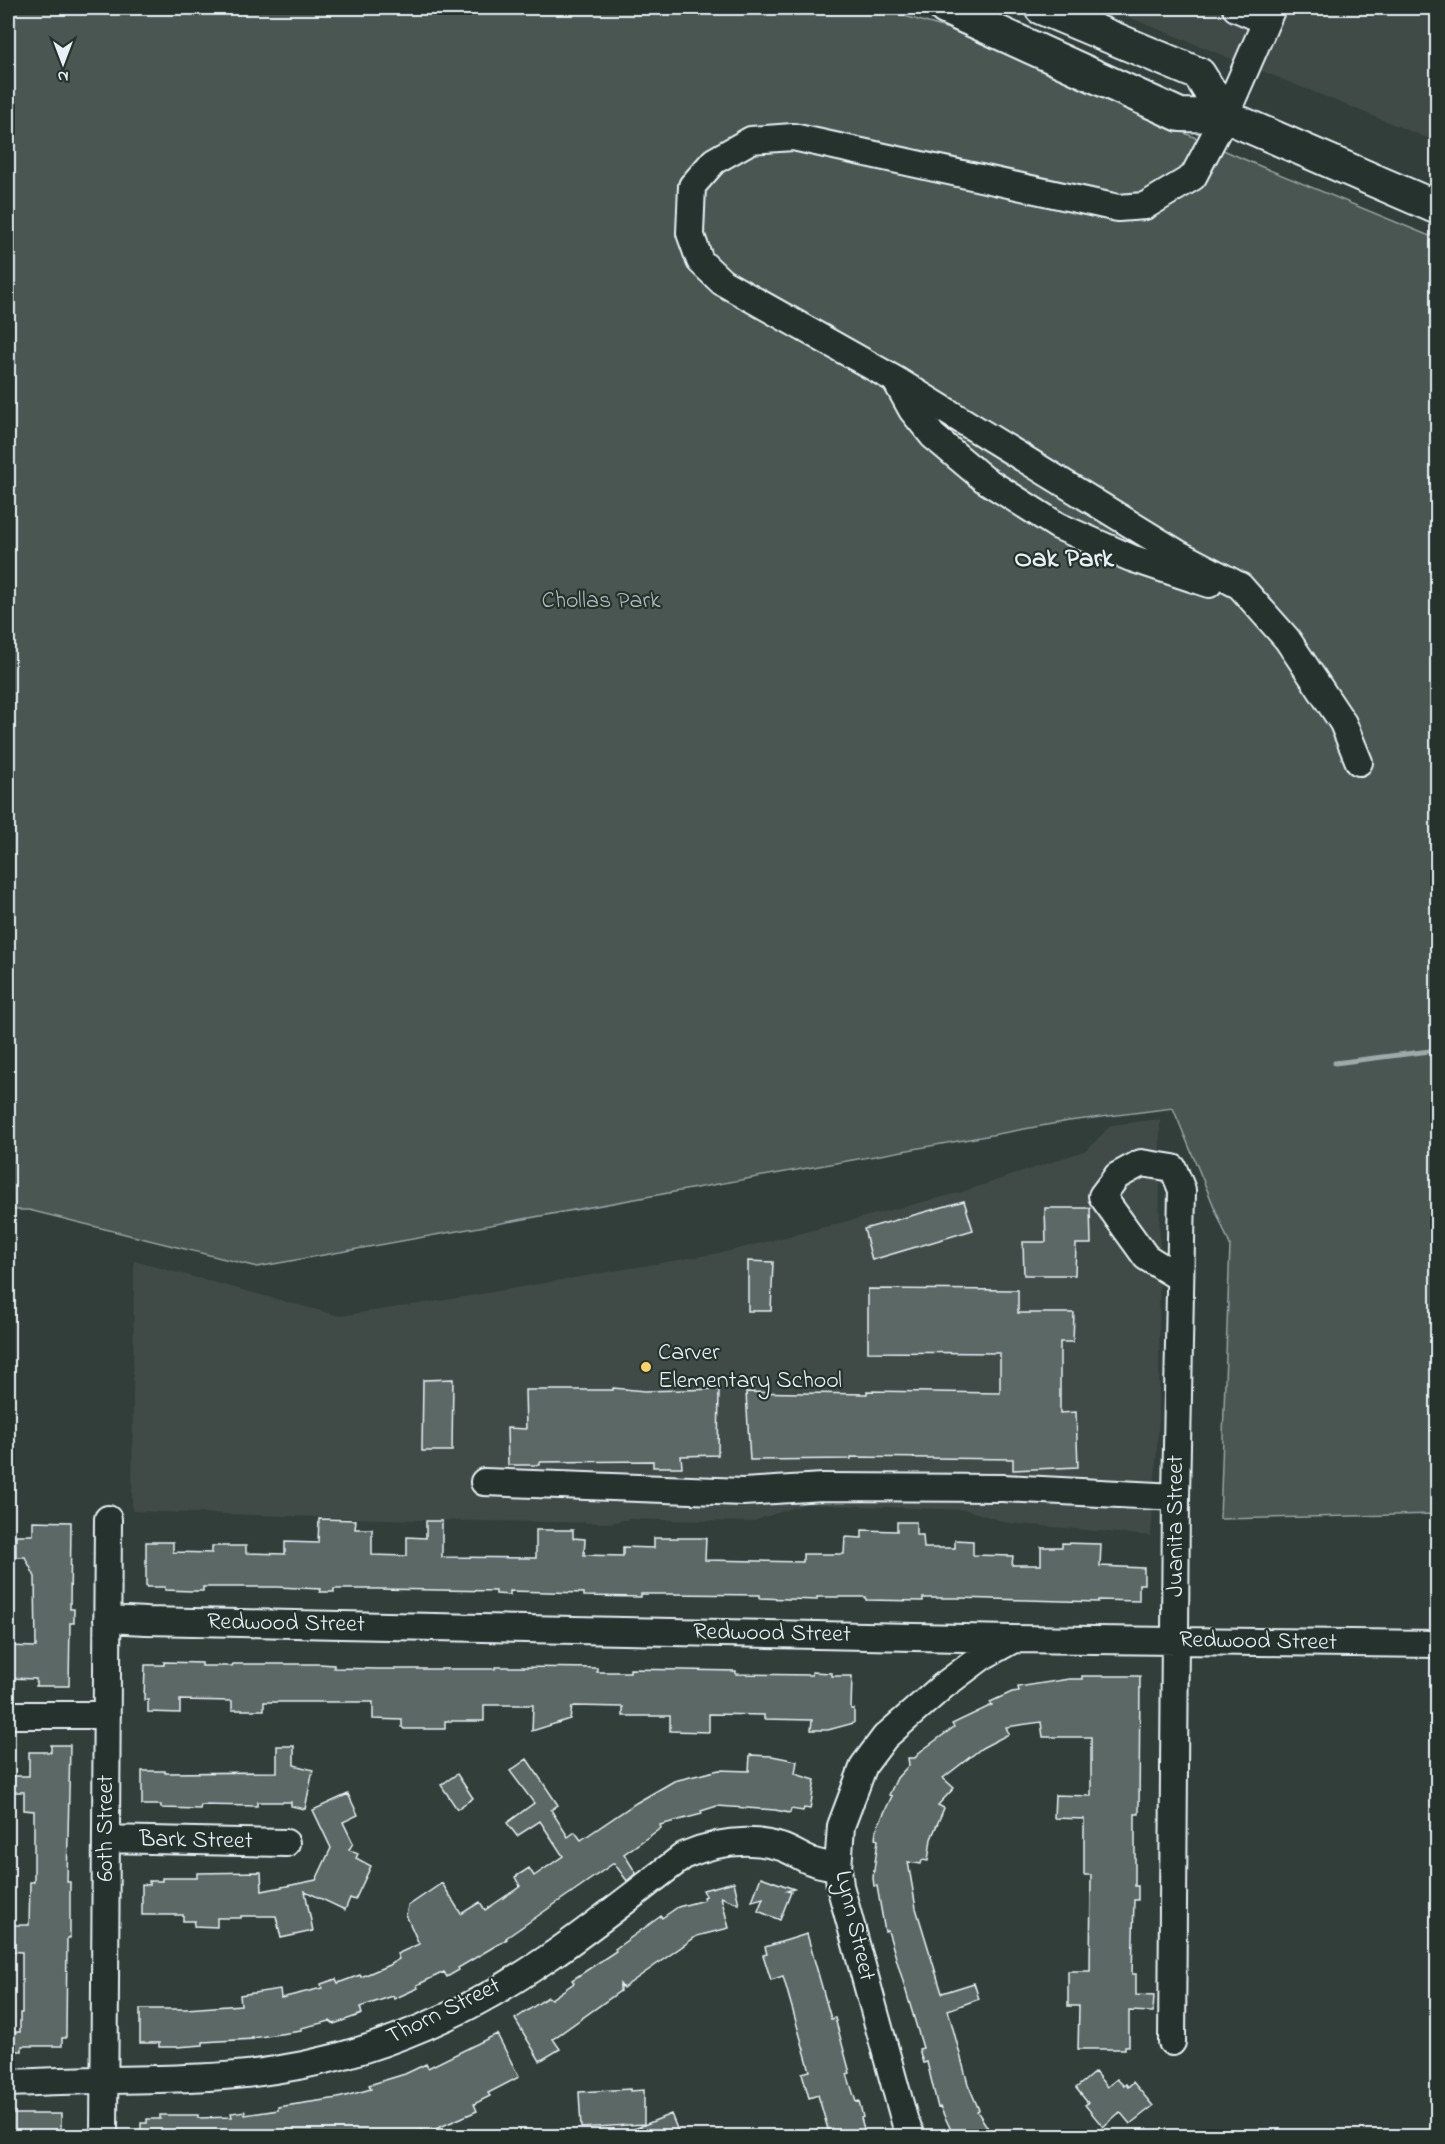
<svg xmlns="http://www.w3.org/2000/svg" width="1445" height="2144" font-family="'Indie Flower',sans-serif">
	<rect width="100%" height="100%" fill="#323e39"/>
	<filter id="ink" filterUnits="userSpaceOnUse"><feTurbulence type="fractalNoise" baseFrequency=".0167" numOctaves="2"/><feDisplacementMap in="SourceGraphic" scale="12" xChannelSelector="R" yChannelSelector="G"/><feConvolveMatrix kernelMatrix="1 2 1 2 8 2 1 2 1" color-interpolation-filters="sRGB"/></filter>
	<g filter="url(#ink)">
		<!-- built -->
		<path fill="#3f4b46" d="M 1106,8 L 1437,8 L 1437,142 Z
			M 1160,1119 L 1159,1418 L 1151,1536 L 1009,1523 L 967,1510 L 805,1504 L 750,1522 L 629,1519 L 611,1523 L 416,1520 L 132,1511 L 134,1261 L 340,1316 L 451,1299 L 730,1251 L 962,1192 L 1087,1150 L 1111,1125 Z"/>
		<!-- green -->
		<path fill="#495651" stroke="#98a4a4" stroke-width="1.5" d="M 8,8 L 877,8 L 949,29 L 1255,164 L 1437,239 L 1437,1514 L 1220,1519 L 1230,1245 L 1173,1108 L 1069,1121 L 257,1267 L 29,1210 L 8,1210 Z"/>
		<g fill="none" stroke-linecap="round" stroke-linejoin="round">
			<!-- stream -->
			<path stroke="#9ea9ab" stroke-width="5" d="M 1335,1063 L 1438,1050"/>
		</g>
		<!-- building -->
		<path fill="#5c6865" stroke="#e8f1f8" stroke-width="1.5" d="M 964,1201 L 973,1230 L 872,1260 L 864,1229 Z
			M 1045,1208 L 1090,1208 L 1091,1244 L 1076,1244 L 1075,1275 L 1024,1275 L 1023,1242 L 1046,1242 Z
			M 748,1261 L 773,1262 L 771,1311 L 748,1311 Z
			M 868,1289 L 1018,1290 L 1018,1313 L 1074,1313 L 1073,1342 L 1060,1342 L 1060,1413 L 1076,1412 L 1078,1467 L 1013,1470 L 1013,1459 L 851,1457 L 851,1459 L 750,1460 L 746,1392 L 867,1394 L 867,1391 L 1000,1393 L 1000,1353 L 868,1352 Z
			M 453,1379 L 452,1451 L 422,1451 L 423,1380 Z
			M 613,1388 L 645,1391 L 719,1389 L 718,1455 L 681,1456 L 682,1467 L 653,1467 L 653,1461 L 540,1462 L 540,1465 L 508,1465 L 507,1428 L 526,1429 L 525,1390 L 613,1390 Z
			M 319,1519 L 356,1520 L 355,1529 L 372,1529 L 372,1555 L 407,1556 L 407,1537 L 426,1538 L 426,1521 L 442,1521 L 442,1557 L 536,1558 L 536,1530 L 573,1530 L 573,1538 L 585,1539 L 584,1555 L 623,1556 L 623,1547 L 654,1548 L 654,1538 L 706,1538 L 705,1560 L 803,1562 L 803,1554 L 844,1554 L 845,1537 L 862,1538 L 862,1530 L 897,1531 L 897,1522 L 916,1522 L 916,1535 L 923,1535 L 924,1548 L 955,1548 L 955,1540 L 973,1541 L 973,1555 L 1013,1556 L 1012,1565 L 1041,1565 L 1041,1547 L 1062,1547 L 1062,1543 L 1101,1544 L 1100,1566 L 1144,1568 L 1144,1584 L 1139,1584 L 1139,1601 L 1098,1600 L 1098,1602 L 959,1598 L 923,1598 L 923,1601 L 866,1600 L 866,1597 L 817,1597 L 817,1600 L 760,1598 L 760,1595 L 672,1594 L 641,1594 L 641,1597 L 584,1596 L 584,1593 L 510,1591 L 510,1595 L 496,1594 L 496,1591 L 378,1589 L 334,1589 L 334,1592 L 320,1592 L 321,1589 L 277,1587 L 203,1587 L 203,1591 L 192,1591 L 165,1590 L 165,1587 L 146,1587 L 146,1542 L 173,1542 L 173,1552 L 212,1553 L 212,1546 L 246,1546 L 246,1553 L 285,1554 L 285,1542 L 318,1543 Z
			M 33,1521 L 71,1522 L 70,1609 L 74,1609 L 74,1623 L 70,1623 L 69,1686 L 36,1686 L 36,1679 L 8,1678 L 8,1646 L 36,1647 L 35,1577 L 25,1557 L 16,1557 L 16,1535 L 33,1535 Z
			M 164,1662 L 202,1663 L 202,1666 L 232,1666 L 233,1664 L 320,1664 L 334,1665 L 334,1668 L 377,1669 L 495,1669 L 495,1667 L 517,1667 L 597,1668 L 597,1672 L 630,1672 L 630,1669 L 736,1671 L 736,1674 L 812,1675 L 812,1672 L 832,1673 L 832,1676 L 852,1676 L 851,1709 L 854,1709 L 854,1723 L 828,1730 L 811,1730 L 812,1720 L 764,1719 L 764,1715 L 709,1714 L 709,1732 L 670,1731 L 670,1716 L 623,1716 L 623,1707 L 575,1706 L 572,1707 L 570,1719 L 532,1731 L 533,1705 L 484,1705 L 484,1721 L 445,1721 L 445,1729 L 404,1729 L 402,1727 L 402,1720 L 373,1719 L 373,1702 L 264,1702 L 264,1710 L 232,1710 L 232,1701 L 180,1700 L 180,1713 L 148,1712 L 148,1700 L 144,1700 L 145,1665 L 164,1665 Z
			M 1082,1676 L 1140,1676 L 1139,1814 L 1135,1814 L 1135,1886 L 1138,1886 L 1138,1900 L 1134,1900 L 1132,1974 L 1136,1974 L 1136,1995 L 1154,1996 L 1153,2012 L 1129,2011 L 1129,2046 L 1125,2046 L 1125,2049 L 1078,2049 L 1079,2006 L 1068,2006 L 1068,1971 L 1090,1971 L 1091,1875 L 1084,1875 L 1084,1819 L 1054,1818 L 1055,1795 L 1091,1796 L 1091,1737 L 1043,1737 L 1041,1722 L 1006,1727 L 1009,1734 L 982,1748 L 943,1778 L 954,1788 L 938,1805 L 944,1808 L 931,1839 L 928,1861 L 922,1860 L 921,1864 L 908,1862 L 916,1908 L 942,1993 L 974,1983 L 979,1999 L 948,2010 L 968,2084 L 979,2110 L 977,2111 L 993,2136 L 954,2136 L 940,2107 L 938,2108 L 927,2062 L 923,2063 L 919,2049 L 923,2048 L 888,1931 L 885,1932 L 877,1886 L 874,1886 L 873,1878 L 878,1840 L 875,1839 L 876,1830 L 892,1796 L 889,1795 L 897,1778 L 909,1765 L 908,1758 L 915,1758 L 921,1751 L 954,1727 L 952,1724 L 992,1705 L 990,1702 L 1012,1692 L 1019,1691 L 1018,1687 L 1069,1679 L 1082,1679 Z
			M 51,1745 L 70,1745 L 67,1882 L 70,1882 L 70,1938 L 67,1938 L 66,2038 L 62,2038 L 62,2046 L 22,2046 L 22,2051 L 8,2051 L 8,2032 L 20,2032 L 20,2013 L 22,2013 L 22,1952 L 8,1951 L 8,1925 L 29,1925 L 30,1882 L 34,1882 L 34,1811 L 24,1810 L 24,1792 L 9,1792 L 10,1776 L 29,1776 L 29,1752 L 51,1752 Z
			M 277,1746 L 294,1746 L 294,1765 L 313,1770 L 305,1809 L 291,1806 L 291,1802 L 257,1802 L 257,1806 L 201,1805 L 200,1809 L 161,1808 L 161,1805 L 142,1805 L 142,1771 L 165,1771 L 165,1773 L 277,1772 Z
			M 750,1755 L 772,1756 L 797,1761 L 795,1774 L 815,1780 L 810,1809 L 804,1808 L 803,1811 L 791,1809 L 790,1813 L 775,1810 L 717,1806 L 701,1811 L 702,1814 L 660,1825 L 661,1828 L 624,1854 L 636,1873 L 627,1881 L 614,1863 L 506,1938 L 507,1939 L 458,1968 L 459,1970 L 447,1977 L 444,1972 L 417,1985 L 418,1988 L 394,1999 L 393,1996 L 360,2007 L 362,2014 L 334,2024 L 330,2021 L 301,2028 L 301,2031 L 252,2038 L 253,2039 L 203,2042 L 203,2045 L 177,2047 L 159,2047 L 159,2043 L 140,2043 L 140,2009 L 186,2009 L 241,2005 L 240,1995 L 280,1989 L 281,1998 L 322,1988 L 321,1984 L 336,1979 L 338,1983 L 360,1975 L 361,1977 L 389,1965 L 399,1959 L 397,1954 L 419,1944 L 406,1915 L 408,1906 L 442,1883 L 461,1914 L 480,1902 L 485,1910 L 518,1888 L 520,1886 L 515,1877 L 529,1868 L 534,1876 L 563,1856 L 540,1821 L 517,1836 L 507,1823 L 534,1803 L 510,1771 L 527,1759 L 558,1805 L 551,1810 L 568,1837 L 575,1832 L 581,1840 L 636,1803 L 674,1781 L 719,1770 L 749,1771 Z
			M 457,1774 L 473,1798 L 457,1809 L 441,1785 Z
			M 348,1794 L 358,1815 L 343,1822 L 353,1843 L 349,1850 L 358,1854 L 356,1858 L 371,1866 L 355,1900 L 350,1898 L 345,1910 L 305,1891 L 313,1931 L 281,1938 L 276,1916 L 241,1916 L 241,1918 L 217,1918 L 217,1927 L 194,1926 L 195,1921 L 183,1921 L 183,1915 L 142,1915 L 142,1884 L 149,1885 L 149,1881 L 162,1881 L 162,1878 L 197,1878 L 197,1873 L 261,1872 L 262,1891 L 316,1880 L 331,1848 L 313,1810 Z
			M 761,1877 L 794,1889 L 787,1891 L 791,1892 L 780,1920 L 758,1911 L 763,1898 L 752,1901 Z
			M 734,1882 L 739,1904 L 721,1897 L 729,1928 L 697,1936 L 623,1988 L 620,1984 L 620,1991 L 553,2039 L 560,2049 L 540,2061 L 515,2019 L 548,1997 L 551,1999 L 574,1983 L 572,1980 L 616,1951 L 615,1949 L 661,1916 L 662,1918 L 678,1907 L 704,1900 L 703,1897 L 706,1896 L 703,1890 Z
			M 807,1934 L 831,2019 L 835,2018 L 850,2073 L 847,2074 L 856,2102 L 859,2101 L 863,2117 L 861,2118 L 866,2136 L 830,2136 L 818,2095 L 809,2098 L 802,2073 L 810,2071 L 783,1976 L 771,1980 L 763,1955 L 767,1954 L 765,1947 Z
			M 497,2034 L 519,2077 L 488,2093 L 490,2096 L 474,2104 L 477,2111 L 424,2134 L 422,2130 L 403,2136 L 141,2136 L 141,2123 L 147,2123 L 147,2119 L 160,2119 L 160,2115 L 198,2115 L 198,2118 L 232,2117 L 231,2113 L 245,2111 L 245,2115 L 278,2110 L 278,2107 L 338,2098 L 371,2089 L 369,2085 L 405,2074 L 426,2064 L 428,2068 Z
			M 1095,2072 L 1107,2087 L 1117,2079 L 1124,2086 L 1126,2084 L 1128,2087 L 1133,2082 L 1153,2106 L 1130,2124 L 1120,2112 L 1103,2127 L 1085,2105 L 1088,2103 L 1076,2088 Z
			M 630,2089 L 630,2091 L 644,2090 L 644,2124 L 581,2128 L 579,2092 Z
			M 8,2114 L 61,2114 L 61,2136 L 8,2136 Z
			M 671,2114 L 680,2136 L 617,2136 Z"/>
		<g fill="none" stroke-linecap="round" stroke-linejoin="round">
			<!-- minor casing -->
			<g stroke="#e8f1f8" stroke-width="30">
				<path id="minor" d="M 1236,8 L 1266,21
					M 1272,8 L 1225,116 L 1193,177 L 1145,206 L 1118,208 L 793,137 L 751,140 L 714,161 L 692,186 L 690,233 L 700,261 L 722,282 L 896,380 L 1179,554 L 1240,586 L 1287,639 L 1343,723 L 1359,762
					M 896,381 L 912,410 L 933,436 L 984,479 L 1058,526 L 1131,558 L 1209,584
					M 484,1482 L 743,1492 L 823,1487 L 1003,1488 L 1176,1497
					M 107,1619 L 146,1621 L 1012,1639 L 1438,1644
					M 8,1715 L 107,1715
					M 106,1839 L 286,1843
					M 1172,2042 L 1176,1497 L 1182,1190 L 1173,1168 L 1141,1163 L 1117,1176 L 1102,1196 L 1146,1257 L 1180,1278
					M 8,2083 C 41,2082 74,2080 107,2080 C 163,2079 220,2079 275,2070 C 335,2061 393,2042 448,2016 C 532,1978 611,1911 685,1855 C 716,1842 748,1837 781,1847 C 790,1850 798,1855 806,1859 C 816,1864 828,1865 838,1868
					M 104,2136 L 108,1519
					M 912,2136 L 905,2122 L 840,1886 L 838,1868 L 841,1826 L 864,1765 L 885,1737 L 943,1686 L 983,1656 L 1012,1640"/>
			</g>
			<!-- major casing -->
			<g stroke="#e8f1f8" stroke-width="36">
				<path id="major" d="M 945,8 L 1180,115 L 1225,116 L 1438,208
					M 1041,8 L 1199,74 L 1225,116"/>
			</g>
			<!-- minor -->
			<use href="#minor" stroke="#26332d" stroke-width="26"/>
			<!-- major -->
			<use href="#major" stroke="#26332d" stroke-width="32"/>
		</g>
	</g>
	<!-- markers -->
	<circle fill="#ffd166" stroke="#26332d" stroke-width="2" cx="646" cy="1367" r="6"/>
	<g text-anchor="middle" dominant-baseline="central" stroke-width="4.5" stroke-linejoin="round" paint-order="stroke">
		<!-- park labels -->
		<g font-size="24" fill="#b0bbbe" stroke="#26332d">
			<text x="601" y="601">Chollas Park</text>
		</g>
		<!-- poi labels -->
		<g font-size="24" fill="#e8f1f8" stroke="#26332d" text-anchor="start">
			<text x="658" y="1353">Carver<tspan x="658" dy="28">Elementary School</tspan></text>
		</g>
		<!-- street labels -->
		<g font-size="24" fill="#e8f1f8" stroke="#26332d">
			<text transform="translate(1176 1526) rotate(-90)">Juanita Street</text>
			<text transform="translate(286 1624) rotate(1)">Redwood Street</text>
			<text transform="translate(772 1634) rotate(1)">Redwood Street</text>
			<text transform="translate(1258 1642) rotate(1)">Redwood Street</text>
			<text transform="translate(106 1828) rotate(-90)">60th Street</text>
			<text transform="translate(196 1841) rotate(1)">Bark Street</text>
			<text transform="translate(854 1926) rotate(77)">Lynn Street</text>
			<text transform="translate(444 2012) rotate(-26)">Thorn Street</text>
		</g>
		<!-- quarter labels -->
		<g font-size="27" font-weight="bold" fill="#e8f1f8" stroke="#26332d">
			<text x="1064" y="559">Oak Park</text>
		</g>
	</g>
	<!-- margin -->
	<rect width="1445" height="2144" fill="none" stroke="#26332d" stroke-width="30"/>
	<rect x="15" y="15" width="1415" height="2114" fill="none" stroke="#e8f1f8" stroke-width="2" filter="url(#ink)"/>
	<!-- north arrow -->
	<g transform="translate(63 63) rotate(180)" stroke="#26332d" stroke-width="4.5" paint-order="stroke">
	<path d="M0-4.5L10 22L0 15L-10 22Z" fill="#e8f1f8"/>
	<text y="-9" font-size="16" font-weight="bold" text-anchor="middle" fill="#e8f1f8">N</text>
	</g>
</svg>
